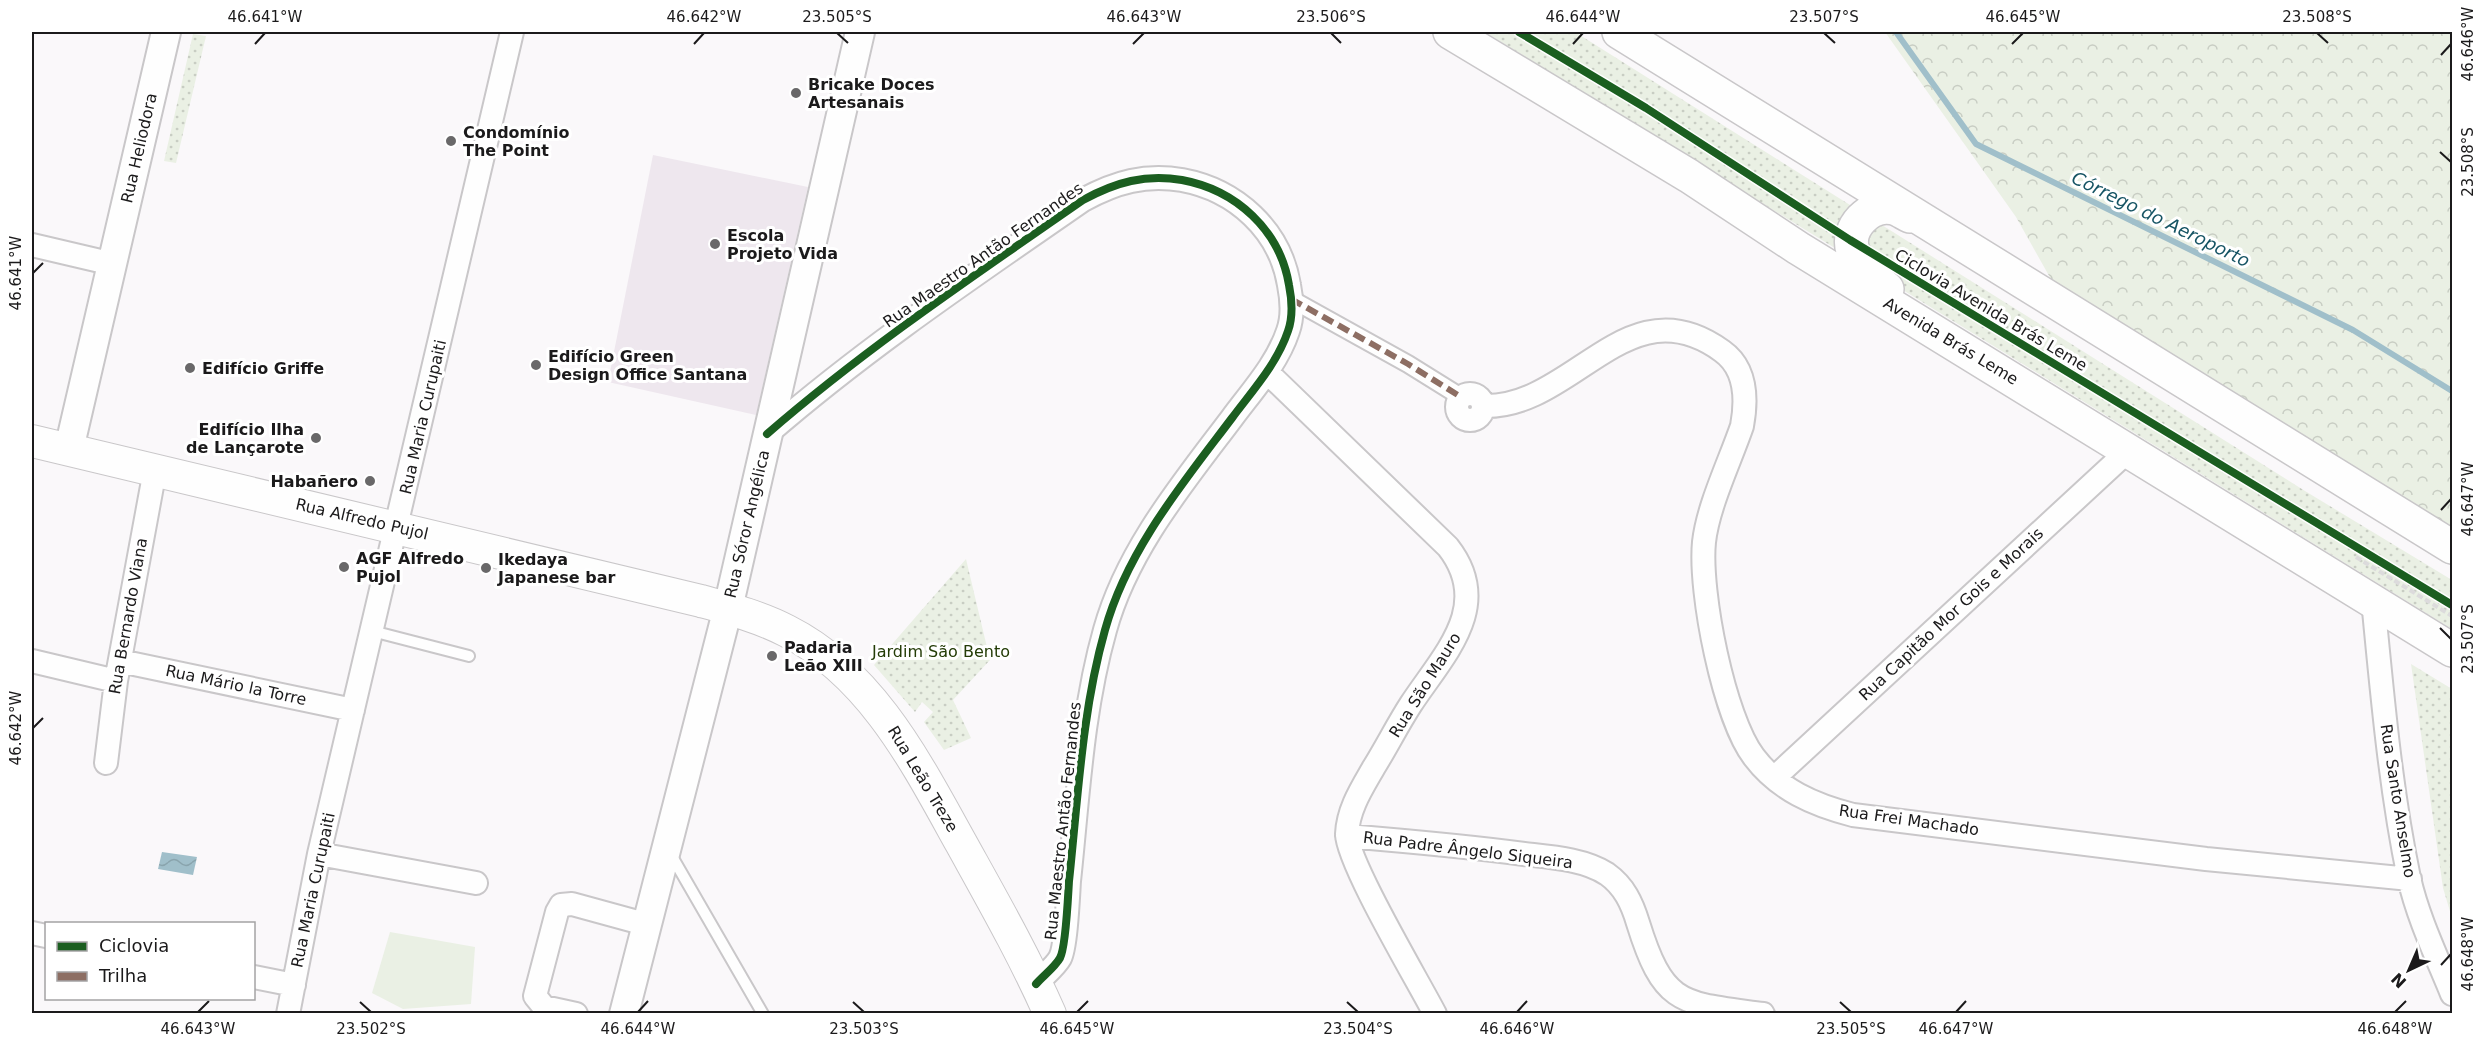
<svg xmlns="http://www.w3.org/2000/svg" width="2484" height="1045" font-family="'DejaVu Sans',sans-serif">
	<defs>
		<pattern id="forest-crowns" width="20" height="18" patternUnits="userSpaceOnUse" patternTransform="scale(1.5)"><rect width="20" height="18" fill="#eaf0e4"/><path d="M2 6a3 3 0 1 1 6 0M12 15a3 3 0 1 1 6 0" fill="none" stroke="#c8cdc3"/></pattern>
		<pattern id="park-dots" width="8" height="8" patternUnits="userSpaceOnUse" patternTransform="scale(1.5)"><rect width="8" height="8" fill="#eaf0e4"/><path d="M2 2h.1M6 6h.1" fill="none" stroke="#c8cdc3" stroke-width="1.8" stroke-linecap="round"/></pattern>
		<pattern id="water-waves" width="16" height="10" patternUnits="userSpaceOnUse" patternTransform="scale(1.5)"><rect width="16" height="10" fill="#a0bfca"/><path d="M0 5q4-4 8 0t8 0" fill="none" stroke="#89a4ad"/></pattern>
	</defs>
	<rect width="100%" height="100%" fill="#faf8fa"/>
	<!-- built -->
	<path fill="#eee7ee" d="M 653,155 L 808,187 L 756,415 L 608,382 Z"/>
	<!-- grass -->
	<path fill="#eaf0e4" d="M 390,932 L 475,947 L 471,1004 L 403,1009 L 372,993 Z"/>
	<!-- forest -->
	<path fill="url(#forest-crowns)" d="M 1885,32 L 2452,32 L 2452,538 L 2057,290 L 2016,217 Z"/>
	<!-- park -->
	<path fill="url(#park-dots)" d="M 1485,32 L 1575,32 L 2305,491 L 2452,580 L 2452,629 Z
		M 193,34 L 206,36 L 176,163 L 164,161 Z
		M 966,559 L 990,660 L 953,700 L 971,738 L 944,750 L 924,722 L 933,712 L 922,702 L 915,712 L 874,665 Z
		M 2411,664 L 2452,689 L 2452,918 L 2443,888 Z"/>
	<!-- water -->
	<path fill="url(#water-waves)" d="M 162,852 L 197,857 L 193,875 L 158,869 Z"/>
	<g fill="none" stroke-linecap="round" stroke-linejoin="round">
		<!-- stream -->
		<path stroke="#a0bfca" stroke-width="6" d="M 1896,32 L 1976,144 L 2353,330 L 2452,391"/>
		<!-- service casing -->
		<g stroke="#c9c7c9" stroke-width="14">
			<path id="service" d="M 372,631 L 469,656
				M 670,853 L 763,1014"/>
		</g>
		<!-- pedestrian casing -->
		<g stroke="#c9c7c9" stroke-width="20">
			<path id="pedestrian" d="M 1291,299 L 1408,364 L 1461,397"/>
		</g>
		<!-- minor casing -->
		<g stroke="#c9c7c9" stroke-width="26">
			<path id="minor" d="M 32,245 L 113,264
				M 1267,372 L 1448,547 C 1494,606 1444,654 1411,704 C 1398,724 1387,746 1374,767 C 1362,788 1348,809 1347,834 C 1347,862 1418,981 1435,1014
				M1457 407a13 13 0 1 1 26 0a13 13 0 1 1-26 0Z
				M 1483,406 C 1574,409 1627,282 1722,351 C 1746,368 1747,399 1742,426 C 1730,461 1708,506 1704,542 C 1699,592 1724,718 1754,757 C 1779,790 1814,805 1853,815 L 2206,859 L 2410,879
				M 767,434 C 866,348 975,275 1083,200 C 1116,182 1145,174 1182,180 C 1236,190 1280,230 1289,285 C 1292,300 1293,317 1288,331 C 1277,364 1252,391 1232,418 C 1183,483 1127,550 1105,630 C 1082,711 1078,797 1069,881 C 1068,896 1066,947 1060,958 C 1055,967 1043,976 1036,984
				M 2373,600 C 2382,692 2390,787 2409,878 C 2418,918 2437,957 2452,994
				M 32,661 L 116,681
				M 120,661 L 353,710
				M 106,763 L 116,681 L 155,470
				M 1774,778 L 2129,450
				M 1347,836 C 1406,841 1465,846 1524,854 C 1550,857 1584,859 1607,874 C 1624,886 1632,903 1638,923 C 1664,1007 1682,1003 1763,1014
				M 319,854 L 476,883
				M 32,933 L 46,936
				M 254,977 L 294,985
				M 288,1014 L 319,854 L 512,32
				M 576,1014 L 544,1007 L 535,996 L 557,912 L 561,905 L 572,904 L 645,924"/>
		</g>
		<!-- tertiary casing -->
		<g stroke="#c9c7c9" stroke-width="32">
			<path id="tertiary" d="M 69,449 L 166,32
				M 624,1014 L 728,608 L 860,32"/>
		</g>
		<!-- secondary casing -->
		<g stroke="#c9c7c9" stroke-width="34">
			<path id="secondary" d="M 32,441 L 701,601 C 730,609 760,617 787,631 C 872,674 917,764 961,843 C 992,899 1024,955 1050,1014"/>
		</g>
		<!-- primary casing -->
		<g stroke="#c9c7c9" stroke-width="36">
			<path id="primary" d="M 1450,32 L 1689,176 L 1798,248 L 2452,650
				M 1619,32 L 2452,547
				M 1887,289 C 1875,278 1859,266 1853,251 C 1845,228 1870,203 1893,208 C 1899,209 1905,214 1910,216"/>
		</g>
		<!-- path -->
		<path stroke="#dcdbdc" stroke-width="4" stroke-dasharray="6 3" stroke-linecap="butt" d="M 2356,557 L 2452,616"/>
		<!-- service -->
		<use href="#service" stroke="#fefefe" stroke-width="10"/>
		<!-- pedestrian -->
		<use href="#pedestrian" stroke="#fefefe" stroke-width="16"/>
		<!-- minor -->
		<use href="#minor" stroke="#fefefe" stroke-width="22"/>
		<!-- tertiary -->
		<use href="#tertiary" stroke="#fefefe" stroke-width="28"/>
		<!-- secondary -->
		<use href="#secondary" stroke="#fefefe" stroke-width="32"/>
		<!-- primary -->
		<use href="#primary" stroke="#fefefe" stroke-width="33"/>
		<!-- quiet -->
		<path stroke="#8d6e63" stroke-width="6" stroke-dasharray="12 6" stroke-linecap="butt" d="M 1291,299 L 1408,364 L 1461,397"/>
		<!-- cycleway casing -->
		<g stroke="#fff" stroke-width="11">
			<path id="cycleway" d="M 1519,32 L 1646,108 L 1850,240 L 2452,605
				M 767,434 C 866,348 975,275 1083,200 C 1116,182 1145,174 1182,180 C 1236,190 1280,230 1289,285 C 1292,300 1293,317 1288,331 C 1277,364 1252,391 1232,418 C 1183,483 1127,550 1105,630 C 1082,711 1078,797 1069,881 C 1068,896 1066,947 1060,958 C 1055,967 1043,976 1036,984"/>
		</g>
		<!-- cycleway -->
		<use href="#cycleway" stroke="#1b5e20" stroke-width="8"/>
	</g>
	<!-- ticks -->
	<path fill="none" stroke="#1b1a1b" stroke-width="2" d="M 837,33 L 848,43M 1331,33 L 1341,43M 1824,33 L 1835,43M 2317,33 L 2328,43M 255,44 L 265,33M 694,44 L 704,33M 1133,44 L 1144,33M 1573,44 L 1583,33M 2012,44 L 2023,33M 2441,55 L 2451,44M 2440,152 L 2451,162M 33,273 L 43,263M 2441,510 L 2451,499M 2440,628 L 2451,639M 33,728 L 43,718M 2441,965 L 2451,954M 360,1002 L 371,1012M 853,1002 L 864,1012M 1347,1002 L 1358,1012M 1840,1002 L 1851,1012M 198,1012 L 209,1001M 638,1012 L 648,1001M 1077,1012 L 1088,1001M 1517,1012 L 1527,1001M 1956,1012 L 1966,1001M 2395,1012 L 2406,1001"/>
	<!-- markers -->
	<g fill="#696869" stroke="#fff" stroke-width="2">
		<circle cx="796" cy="93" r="6"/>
		<circle cx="451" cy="141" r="6"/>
		<circle cx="715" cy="244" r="6"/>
		<circle cx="536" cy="365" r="6"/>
		<circle cx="190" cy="368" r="6"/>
		<circle cx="316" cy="438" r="6"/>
		<circle cx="370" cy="481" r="6"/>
		<circle cx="344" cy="567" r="6"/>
		<circle cx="486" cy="568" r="6"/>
		<circle cx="772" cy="656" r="6"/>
	</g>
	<g text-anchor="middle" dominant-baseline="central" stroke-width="6" stroke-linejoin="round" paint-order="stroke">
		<!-- poi labels -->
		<g font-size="16" font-weight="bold" fill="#1b1a1b" stroke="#fff" text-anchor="start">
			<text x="808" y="84">Bricake Doces<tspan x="808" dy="18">Artesanais</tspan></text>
			<text x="463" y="132">Condomínio<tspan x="463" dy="18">The Point</tspan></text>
			<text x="727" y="235">Escola<tspan x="727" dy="18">Projeto Vida</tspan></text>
			<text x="548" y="356">Edifício Green<tspan x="548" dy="18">Design Office Santana</tspan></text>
			<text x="202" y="368">Edifício Griffe</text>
			<text x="304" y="429" text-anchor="end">Edifício Ilha<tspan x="304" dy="18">de Lançarote</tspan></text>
			<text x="358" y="481" text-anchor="end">Habañero</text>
			<text x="356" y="558">AGF Alfredo<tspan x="356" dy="18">Pujol</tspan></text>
			<text x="498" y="559">Ikedaya<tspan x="498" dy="18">Japanese bar</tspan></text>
			<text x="784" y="647">Padaria<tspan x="784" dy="18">Leão XIII</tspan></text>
		</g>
		<!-- street labels -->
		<g font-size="16" fill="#1b1a1b" stroke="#fff">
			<text transform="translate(139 148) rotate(-77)">Rua Heliodora</text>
			<text transform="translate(983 255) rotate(-35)">Rua Maestro Antão Fernandes</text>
			<text transform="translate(1991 310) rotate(31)">Ciclovia Avenida Brás Leme</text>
			<text transform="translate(1951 341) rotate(31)">Avenida Brás Leme</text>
			<text transform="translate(423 417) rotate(-77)">Rua Maria Curupaiti</text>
			<text transform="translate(362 519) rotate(13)">Rua Alfredo Pujol</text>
			<text transform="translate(747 524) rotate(-77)">Rua Sóror Angélica</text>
			<text transform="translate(1951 614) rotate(-43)">Rua Capitão Mor Gois e Morais</text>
			<text transform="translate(128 616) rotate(-80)">Rua Bernardo Viana</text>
			<text transform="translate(236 685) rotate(12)">Rua Mário la Torre</text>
			<text transform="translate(1425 685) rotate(-58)">Rua São Mauro</text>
			<text transform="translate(923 779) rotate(59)">Rua Leão Treze</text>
			<text transform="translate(2398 801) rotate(81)">Rua Santo Anselmo</text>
			<text transform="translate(1909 820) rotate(8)">Rua Frei Machado</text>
			<text transform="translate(1063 821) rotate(-84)">Rua Maestro Antão Fernandes</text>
			<text transform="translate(1468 850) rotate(7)">Rua Padre Ângelo Siqueira</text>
			<text transform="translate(313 890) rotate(-78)">Rua Maria Curupaiti</text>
		</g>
		<!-- park labels -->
		<g font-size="16" fill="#243c07" stroke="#fff">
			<text x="941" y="651">Jardim São Bento</text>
		</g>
		<!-- water labels -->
		<g font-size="18" font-style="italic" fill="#165464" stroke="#fff">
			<text transform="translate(2161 219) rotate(26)">Córrego do Aeroporto</text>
		</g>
	</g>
	<!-- border -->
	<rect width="2484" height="1045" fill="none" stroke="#ffffff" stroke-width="66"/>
	<!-- legend -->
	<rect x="45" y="922" width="210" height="78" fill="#ffffff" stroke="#a4a3a4" stroke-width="1.5"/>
	<rect x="57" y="942" width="30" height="9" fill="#1b5e20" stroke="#a4a3a4" stroke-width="1.5"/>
	<text x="99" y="952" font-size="18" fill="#1b1a1b">Ciclovia</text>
	<rect x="57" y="972" width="30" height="9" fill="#8d6e63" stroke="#a4a3a4" stroke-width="1.5"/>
	<text x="99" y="982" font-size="18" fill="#1b1a1b">Trilha</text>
	<!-- north arrow -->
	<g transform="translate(2409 970) rotate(224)" stroke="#ffffff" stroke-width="4.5" paint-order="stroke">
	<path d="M0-4.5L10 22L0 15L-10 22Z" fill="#1b1a1b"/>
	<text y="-9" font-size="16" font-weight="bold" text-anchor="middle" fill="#1b1a1b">N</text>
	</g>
	<rect x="33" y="33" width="2418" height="979" fill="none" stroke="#1b1a1b" stroke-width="2"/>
	<g font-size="15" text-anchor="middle" fill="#1b1a1b">
		<text x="265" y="22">46.641°W</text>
		<text x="704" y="22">46.642°W</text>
		<text x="837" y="22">23.505°S</text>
		<text x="1144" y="22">46.643°W</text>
		<text x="1331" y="22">23.506°S</text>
		<text x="1583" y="22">46.644°W</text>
		<text x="1824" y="22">23.507°S</text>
		<text x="2023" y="22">46.645°W</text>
		<text x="2317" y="22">23.508°S</text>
		<text transform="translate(2468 44) rotate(-90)" y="5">46.646°W</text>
		<text transform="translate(2468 162) rotate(-90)" y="5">23.508°S</text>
		<text transform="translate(16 273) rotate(-90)" y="5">46.641°W</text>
		<text transform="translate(2468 499) rotate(-90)" y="5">46.647°W</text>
		<text transform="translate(2468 639) rotate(-90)" y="5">23.507°S</text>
		<text transform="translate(16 728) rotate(-90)" y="5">46.642°W</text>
		<text transform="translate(2468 954) rotate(-90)" y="5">46.648°W</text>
		<text x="198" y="1034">46.643°W</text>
		<text x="371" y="1034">23.502°S</text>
		<text x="638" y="1034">46.644°W</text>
		<text x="864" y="1034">23.503°S</text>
		<text x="1077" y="1034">46.645°W</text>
		<text x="1358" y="1034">23.504°S</text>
		<text x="1517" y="1034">46.646°W</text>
		<text x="1851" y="1034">23.505°S</text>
		<text x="1956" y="1034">46.647°W</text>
		<text x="2395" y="1034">46.648°W</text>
	</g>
</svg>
